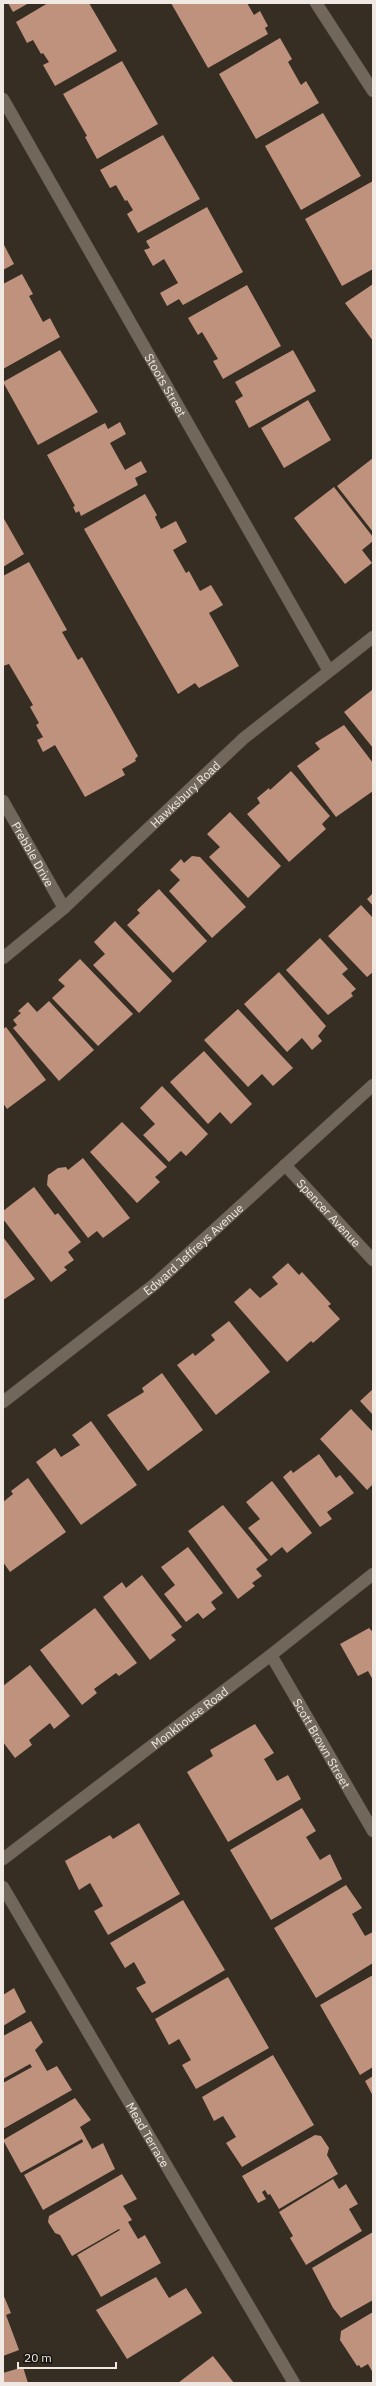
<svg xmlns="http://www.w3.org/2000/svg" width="376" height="2386" font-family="'IBM Plex Sans',sans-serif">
	<rect width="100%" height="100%" fill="#362d23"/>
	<!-- building -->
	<path fill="#bf927e" d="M 8,3 L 29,3 L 13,12 Z
		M 48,3 L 89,3 L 117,51 L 55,86 L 43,65 L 49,62 L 43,53 L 41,54 L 33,40 L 27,43 L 16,22 Z
		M 171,3 L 247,3 L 254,15 L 260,11 L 268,26 L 265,28 L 268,34 L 208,68 Z
		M 280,38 L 292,59 L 288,62 L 301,85 L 306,81 L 319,103 L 256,139 L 219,74 Z
		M 122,61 L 158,124 L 97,159 L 85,137 L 87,136 L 63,94 Z
		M 323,113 L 361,176 L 301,210 L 265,146 Z
		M 163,135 L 200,199 L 138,233 L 127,214 L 133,210 L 127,200 L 125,201 L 116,185 L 110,188 L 100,170 Z
		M 373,181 L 373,269 L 342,286 L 305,219 Z
		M 207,207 L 243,272 L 183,305 L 179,299 L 167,306 L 160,293 L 178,283 L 164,259 L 153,266 L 144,250 L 150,248 L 146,241 Z
		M 3,243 L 14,264 L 3,270 Z
		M 22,274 L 33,294 L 29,296 L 43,322 L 50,318 L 60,337 L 3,369 L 3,284 Z
		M 373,284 L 373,341 L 345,303 Z
		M 247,285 L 281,346 L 223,379 L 213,361 L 218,359 L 202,332 L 198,335 L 188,318 Z
		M 60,350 L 98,412 L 38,445 L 3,382 Z
		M 293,350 L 316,391 L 249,428 L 235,401 L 243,396 L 235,382 Z
		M 308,400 L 331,440 L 284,468 L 261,428 Z
		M 120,422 L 126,434 L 110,443 L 125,470 L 141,461 L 147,472 L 135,478 L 138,485 L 81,516 L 79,511 L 76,513 L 73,507 L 75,506 L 47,455 L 105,423 L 108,429 Z
		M 373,458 L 373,532 L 337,486 Z
		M 334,487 L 373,537 L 373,541 L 362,550 L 372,563 L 345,584 L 294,518 Z
		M 145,494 L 157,515 L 155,517 L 161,529 L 176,521 L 187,542 L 173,550 L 186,573 L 189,571 L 200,591 L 211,585 L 223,605 L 209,613 L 239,666 L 199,688 L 195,683 L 178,694 L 84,529 Z
		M 3,517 L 24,554 L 3,567 Z
		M 29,562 L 67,630 L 62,632 L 78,660 L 82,657 L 138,756 L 135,759 L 136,761 L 122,769 L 125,775 L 85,797 L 55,745 L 43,752 L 37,740 L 43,737 L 36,725 L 39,723 L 30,707 L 33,705 L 9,664 L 3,666 L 3,576 Z
		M 372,690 L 373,692 L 373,748 L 344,712 Z
		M 344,725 L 373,763 L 373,791 L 336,817 L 297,766 L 320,749 L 315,743 Z
		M 291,771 L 330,816 L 322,824 L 326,829 L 289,862 L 247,814 L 260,803 L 257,798 L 269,788 L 270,790 Z
		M 230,812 L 281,866 L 248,898 L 209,857 L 220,847 L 207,834 Z
		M 192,856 L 200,857 L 246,907 L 212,938 L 169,891 L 180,880 L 170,870 L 181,859 L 184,863 Z
		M 159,889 L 207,941 L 173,973 L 127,925 L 140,913 L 137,910 Z
		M 373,893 L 373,906 L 367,899 Z
		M 361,905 L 373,918 L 373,972 L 367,977 L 328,936 Z
		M 115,921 L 172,981 L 139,1013 L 93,965 L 105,954 L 94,942 Z
		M 320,938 L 348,969 L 342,974 L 356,989 L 351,993 L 353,996 L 328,1015 L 286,970 Z
		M 80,959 L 133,1014 L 98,1046 L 52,998 L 65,986 L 58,980 Z
		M 279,972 L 326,1026 L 318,1036 L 322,1041 L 312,1050 L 302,1038 L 287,1052 L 244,1004 Z
		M 49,1001 L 94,1050 L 59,1081 L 13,1028 L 17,1025 L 13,1020 L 21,1013 L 18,1011 L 28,1002 L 37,1012 Z
		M 238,1009 L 293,1068 L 273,1086 L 262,1074 L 248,1087 L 204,1040 Z
		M 6,1027 L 46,1080 L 7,1109 L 3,1103 L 3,1029 Z
		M 204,1051 L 252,1104 L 231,1124 L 220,1112 L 208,1124 L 170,1082 Z
		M 162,1086 L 208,1134 L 186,1156 L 181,1151 L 169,1162 L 143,1135 L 155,1124 L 140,1108 Z
		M 122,1122 L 167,1167 L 155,1177 L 160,1182 L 137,1203 L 90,1152 Z
		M 83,1158 L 130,1218 L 103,1238 L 97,1231 L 88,1238 L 47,1185 L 48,1175 L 58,1168 L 66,1167 L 68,1170 Z
		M 34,1187 L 55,1215 L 58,1213 L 81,1242 L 68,1252 L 74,1260 L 64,1267 L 67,1270 L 51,1282 L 3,1219 L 3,1211 Z
		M 3,1237 L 35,1279 L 3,1300 Z
		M 288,1263 L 299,1275 L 302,1272 L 331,1304 L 328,1306 L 340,1319 L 313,1343 L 311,1341 L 287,1362 L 234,1302 L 250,1288 L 260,1298 L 278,1284 L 272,1277 Z
		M 229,1321 L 270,1372 L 216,1415 L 177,1365 L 193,1353 L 195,1356 L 215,1340 L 211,1335 Z
		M 162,1373 L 203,1430 L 148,1471 L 107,1415 L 144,1392 L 142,1388 Z
		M 373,1389 L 373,1415 L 360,1401 Z
		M 351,1409 L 373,1432 L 373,1484 L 367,1490 L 320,1439 Z
		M 91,1421 L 137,1485 L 81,1525 L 36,1462 L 55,1448 L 61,1457 L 80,1445 L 72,1435 Z
		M 319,1454 L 336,1478 L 340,1475 L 354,1493 L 327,1512 L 332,1519 L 320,1527 L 283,1477 L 291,1470 L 293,1473 Z
		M 28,1478 L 66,1532 L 10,1572 L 3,1562 L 3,1502 L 13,1494 L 11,1491 Z
		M 272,1481 L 312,1533 L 287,1553 L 282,1547 L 271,1556 L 248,1528 L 260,1519 L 246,1502 Z
		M 223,1505 L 268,1560 L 256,1569 L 262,1576 L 252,1583 L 255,1586 L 238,1599 L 188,1531 Z
		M 188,1547 L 223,1593 L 211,1602 L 216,1609 L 203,1619 L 198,1613 L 186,1622 L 164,1594 L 175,1585 L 161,1567 Z
		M 142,1575 L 182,1627 L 171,1635 L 176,1640 L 150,1660 L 103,1597 L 122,1582 L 126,1588 Z
		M 95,1608 L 137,1663 L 119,1676 L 116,1673 L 94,1689 L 97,1693 L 82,1705 L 40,1650 Z
		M 369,1628 L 373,1632 L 373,1680 L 368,1671 L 358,1676 L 340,1644 Z
		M 30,1665 L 70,1716 L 54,1729 L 50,1723 L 29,1740 L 32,1745 L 15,1758 L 3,1742 L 3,1686 Z
		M 255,1724 L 274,1753 L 264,1759 L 277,1781 L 288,1775 L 301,1799 L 228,1842 L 187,1772 L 213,1756 L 210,1750 Z
		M 302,1808 L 316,1831 L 306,1837 L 320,1860 L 330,1854 L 342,1879 L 271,1920 L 230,1850 Z
		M 139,1823 L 180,1894 L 108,1935 L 94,1911 L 103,1906 L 90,1883 L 79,1890 L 65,1861 L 110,1835 L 113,1839 Z
		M 346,1885 L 362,1908 L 352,1914 L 365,1936 L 373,1932 L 373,1963 L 316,1998 L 274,1928 Z
		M 183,1900 L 225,1970 L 152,2013 L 136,1988 L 146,1983 L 134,1962 L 125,1968 L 110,1943 Z
		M 373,1975 L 373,2067 L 360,2075 L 320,2005 Z
		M 228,1977 L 269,2048 L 196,2089 L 182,2065 L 191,2060 L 179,2039 L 169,2045 L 155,2019 Z
		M 14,1988 L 26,2012 L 3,2026 L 3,1995 Z
		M 31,2021 L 43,2042 L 35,2050 L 47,2071 L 57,2066 L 72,2090 L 3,2129 L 3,2083 L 32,2067 L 30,2064 L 3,2079 L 3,2036 Z
		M 273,2055 L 314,2125 L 242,2167 L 226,2143 L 236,2137 L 223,2116 L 214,2121 L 202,2097 Z
		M 373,2076 L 373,2096 L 365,2081 Z
		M 75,2098 L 91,2120 L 80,2127 L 92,2149 L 103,2143 L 115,2169 L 43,2210 L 24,2175 L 83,2142 L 82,2139 L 21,2173 L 3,2140 Z
		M 315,2135 L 321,2136 L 329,2148 L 327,2155 L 338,2174 L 279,2209 L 270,2194 L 268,2195 L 265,2190 L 262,2192 L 266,2199 L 258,2203 L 242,2176 Z
		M 122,2174 L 137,2199 L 123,2206 L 132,2220 L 128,2222 L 138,2239 L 145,2235 L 161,2263 L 101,2297 L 77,2255 L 120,2230 L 119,2229 L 72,2256 L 60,2235 L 55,2233 L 48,2222 L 49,2216 Z
		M 333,2179 L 339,2189 L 346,2184 L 358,2204 L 349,2209 L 362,2231 L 306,2265 L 290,2238 L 293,2236 L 279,2212 Z
		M 373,2232 L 373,2300 L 341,2318 L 333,2308 L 312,2268 Z
		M 156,2277 L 169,2298 L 186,2288 L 202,2313 L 127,2359 L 96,2310 Z
		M 3,2294 L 11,2313 L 6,2315 L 19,2350 L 3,2356 Z
		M 373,2312 L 373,2373 L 368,2364 L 361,2368 L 359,2365 L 357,2366 L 340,2340 L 341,2331 Z
		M 213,2356 L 234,2383 L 178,2383 Z
		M 23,2367 L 28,2383 L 3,2383 L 3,2373 Z"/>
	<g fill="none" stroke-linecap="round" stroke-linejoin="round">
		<!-- minor casing -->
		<g stroke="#504840" stroke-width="13">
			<g id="minor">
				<path d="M 316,3 L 373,91"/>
				<path id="s1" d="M 3,99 L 329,671"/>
				<path id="s2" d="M 3,801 L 64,908"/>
				<path id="s3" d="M 3,958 L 64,908 L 244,738 L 373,637"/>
				<path id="s4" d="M 285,1165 L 373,1260"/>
				<path id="s5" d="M 271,1655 L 373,1831"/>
				<path id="s6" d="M 3,1859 L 271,1655 L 373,1574"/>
				<path id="s7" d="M 3,1887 L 294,2383"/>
			</g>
		</g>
		<!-- tertiary casing -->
		<g stroke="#504840" stroke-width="13">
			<g id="tertiary">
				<path id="s8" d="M 3,1402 L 155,1284 L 373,1085"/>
			</g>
		</g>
		<!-- minor -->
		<use href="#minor" stroke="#71675b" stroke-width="12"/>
		<!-- tertiary -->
		<use href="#tertiary" stroke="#71675b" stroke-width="12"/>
	</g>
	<g text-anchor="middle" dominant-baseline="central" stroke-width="4" stroke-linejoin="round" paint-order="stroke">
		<!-- street labels -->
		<g font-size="12" fill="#f0e9e3" stroke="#1a1612">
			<text stroke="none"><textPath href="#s1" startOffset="329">Stoots Street</textPath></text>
			<text stroke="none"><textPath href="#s3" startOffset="245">Hawksbury Road</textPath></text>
			<text stroke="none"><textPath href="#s2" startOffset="61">Prebble Drive</textPath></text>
			<text stroke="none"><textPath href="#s4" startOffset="65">Spencer Avenue</textPath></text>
			<text stroke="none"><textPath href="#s8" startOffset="244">Edward Jeffreys Avenue</textPath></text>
			<text stroke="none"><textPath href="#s6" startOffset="234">Monkhouse Road</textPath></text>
			<text stroke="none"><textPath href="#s5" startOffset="102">Scott Brown Street</textPath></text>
			<text stroke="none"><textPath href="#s7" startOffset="287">Mead Terrace</textPath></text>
		</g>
	</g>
	<!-- border -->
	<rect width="376" height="2386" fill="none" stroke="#f0e9e3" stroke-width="8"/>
	<!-- scale -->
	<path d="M18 2362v6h98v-6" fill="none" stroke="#f0e9e3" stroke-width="2"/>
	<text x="24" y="2362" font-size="12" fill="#f0e9e3" stroke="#1a1612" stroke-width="3" paint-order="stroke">20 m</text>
</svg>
